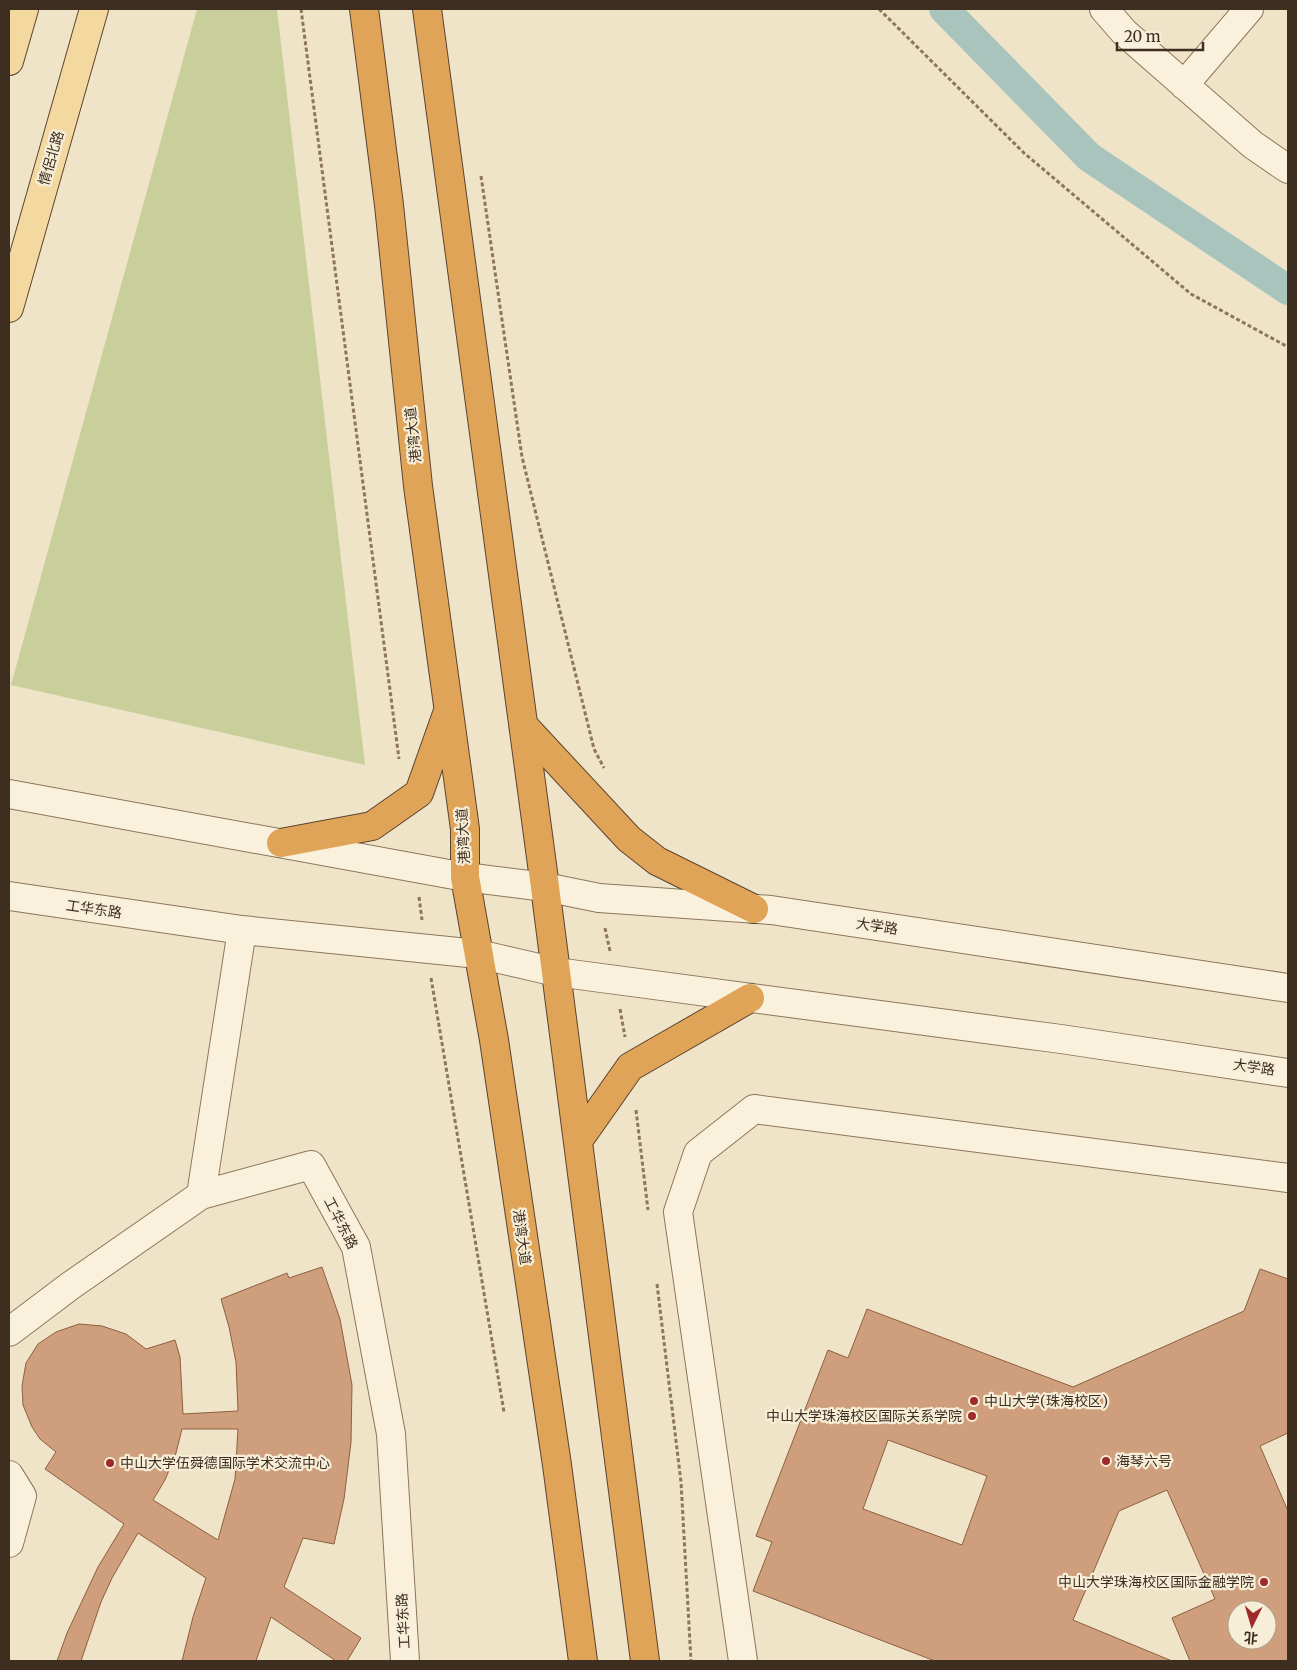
<svg xmlns="http://www.w3.org/2000/svg" width="1297" height="1670" font-family="Merriweather,'Noto Sans SC',serif">
	<rect width="100%" height="100%" fill="#f0e4c8"/>
	<!-- green -->
	<path fill="#c9cf9b" d="M 197,9 L 277,9 L 365,765 L 11,685 Z"/>
	<g fill="none" stroke-linecap="round" stroke-linejoin="round">
		<!-- canal -->
		<path stroke="#a9c4bc" stroke-width="30" d="M 944,9 L 1089,157 L 1288,290"/>
	</g>
	<!-- building -->
	<path fill="#cf9f7d" stroke="#8d5f41" fill-rule="evenodd" d="M 322,1267 L 340,1319 L 352,1385 L 351,1442 L 344,1499 L 334,1544 L 303,1538 L 284,1587 L 361,1638 L 347,1661 L 336,1661 L 271,1617 L 256,1661 L 182,1661 L 193,1617 L 206,1578 L 138,1533 L 112,1578 L 101,1602 L 81,1661 L 57,1661 L 67,1633 L 98,1567 L 124,1524 L 45,1469 L 56,1452 L 40,1439 L 32,1427 L 23,1405 L 22,1386 L 26,1363 L 38,1344 L 56,1332 L 79,1324 L 102,1326 L 126,1334 L 146,1349 L 175,1340 L 180,1357 L 183,1414 L 238,1411 L 236,1362 L 229,1327 L 221,1299 L 287,1273 L 289,1278 ZM 182,1429 L 238,1429 L 235,1479 L 218,1540 L 153,1500 L 165,1480 L 176,1453 Z
		M 1260,1269 L 1288,1279 L 1288,1433 L 1260,1446 L 1288,1511 L 1288,1661 L 1190,1661 L 1172,1618 L 1215,1599 L 1167,1490 L 1119,1511 L 1073,1620 L 1172,1661 L 935,1661 L 753,1591 L 772,1542 L 756,1536 L 828,1350 L 848,1358 L 867,1309 L 1073,1387 L 1244,1311 ZM 888,1440 L 987,1476 L 962,1545 L 863,1509 ZM 1237,1610 L 1267,1610 L 1267,1640 L 1237,1640 Z"/>
	<g fill="none" stroke-linecap="round" stroke-linejoin="round">
		<!-- minor casing -->
		<g stroke="#8d765c" stroke-width="30">
			<path id="minor" d="M 1104,9 L 1124,32 L 1253,145 L 1288,169
				M 1184,85 L 1249,9
				M 9,794 L 465,877 L 545,887 L 599,898 L 771,910 L 1288,988
				M 9,896 L 242,930 L 478,954 L 556,972 L 1061,1039 L 1288,1073
				M 201,1195 L 242,930
				M 9,1332 L 70,1286 L 201,1195 L 311,1165 L 356,1247 L 391,1434 L 405,1661
				M 9,1475 L 22,1496 L 9,1543
				M 743,1661 L 678,1212 L 698,1153 L 754,1109 L 1288,1178"/>
		</g>
		<!-- major casing -->
		<g stroke="#5b4430" stroke-width="30">
			<path id="major" d="M 9,61 L 24,9
				M 9,308 L 94,9"/>
		</g>
		<!-- highway casing -->
		<g stroke="#5b4430" stroke-width="30">
			<path id="highway" d="M 364,9 L 389,205 L 418,486 L 465,829 L 465,877 L 494,1040 L 557,1465 L 583,1661
				M 427,9 L 545,887 L 645,1661
				M 524,726 L 629,839 L 657,861 L 754,909
				M 281,843 L 372,826 L 419,793 L 447,714
				M 578,1141 L 630,1067 L 750,998"/>
		</g>
		<!-- path -->
		<path stroke="#8d765c" stroke-width="3" stroke-dasharray="4 2.5" stroke-linecap="butt" d="M 301,9 L 399,759
			M 879,9 L 1024,153 L 1191,294 L 1288,347
			M 481,176 L 522,457 L 594,749 L 604,768
			M 419,897 L 422,920
			M 605,928 L 610,951
			M 431,978 L 504,1412
			M 620,1009 L 625,1037
			M 636,1110 L 648,1210
			M 657,1284 L 681,1482 L 691,1661"/>
		<!-- minor -->
		<use href="#minor" stroke="#faf1dc" stroke-width="28"/>
		<!-- major -->
		<use href="#major" stroke="#f3d9a0" stroke-width="28"/>
		<!-- highway -->
		<use href="#highway" stroke="#e0a458" stroke-width="28"/>
	</g>
	<!-- markers -->
	<g fill="#9e2a2b" stroke="#f7eed8" stroke-width="2">
		<circle cx="974" cy="1401" r="5"/>
		<circle cx="972" cy="1416" r="5"/>
		<circle cx="1106" cy="1461" r="5"/>
		<circle cx="110" cy="1463" r="5"/>
		<circle cx="1264" cy="1582" r="5"/>
	</g>
	<g text-anchor="middle" dominant-baseline="central" stroke-width="4.5" stroke-linejoin="round" paint-order="stroke">
		<!-- street labels -->
		<g font-size="14" fill="#3d2e20" stroke="#f7eed8">
			<text transform="translate(51 158) rotate(-74)">情侶北路</text>
			<text transform="translate(413 435) rotate(-96)">港湾大道</text>
			<text transform="translate(463 836) rotate(-93)">港湾大道</text>
			<text transform="translate(94 909) rotate(8)">工华东路</text>
			<text transform="translate(877 926) rotate(9)">大学路</text>
			<text transform="translate(1254 1067) rotate(8)">大学路</text>
			<text transform="translate(341 1223) rotate(63)">工华东路</text>
			<text transform="translate(522 1237) rotate(82)">港湾大道</text>
			<text transform="translate(403 1621) rotate(-93)">工华东路</text>
		</g>
		<!-- poi labels -->
		<g font-size="14" fill="#3d2e20" stroke="#f7eed8" text-anchor="start">
			<text x="984" y="1401">中山大学(珠海校区)</text>
			<text x="962" y="1416" text-anchor="end">中山大学珠海校区国际关系学院</text>
			<text x="1116" y="1461">海琴六号</text>
			<text x="120" y="1463">中山大学伍舜德国际学术交流中心</text>
			<text x="1254" y="1582" text-anchor="end">中山大学珠海校区国际金融学院</text>
		</g>
	</g>
	<!-- border -->
	<rect width="1297" height="1670" fill="none" stroke="#3d2e20" stroke-width="20"/>
	<!-- north arrow -->
	<g transform="translate(1252 1625) rotate(185)"><circle r="24" fill="#f7eed8" stroke="#ada18e"/>
	<path d="M0-4L9 19L0 12L-9 19Z" fill="#9e2a2b"/>
	<text y="-8" font-size="14" font-weight="bold" text-anchor="middle" fill="#3d2e20">北</text>
	</g>
	<!-- scale -->
	<path d="M1117 42v8h86v-8" fill="none" stroke="#3d2e20" stroke-width="2.5"/>
	<text x="1124" y="42" font-size="15" fill="#3d2e20" stroke="#f7eed8" stroke-width="4" paint-order="stroke">20 m</text>
</svg>
